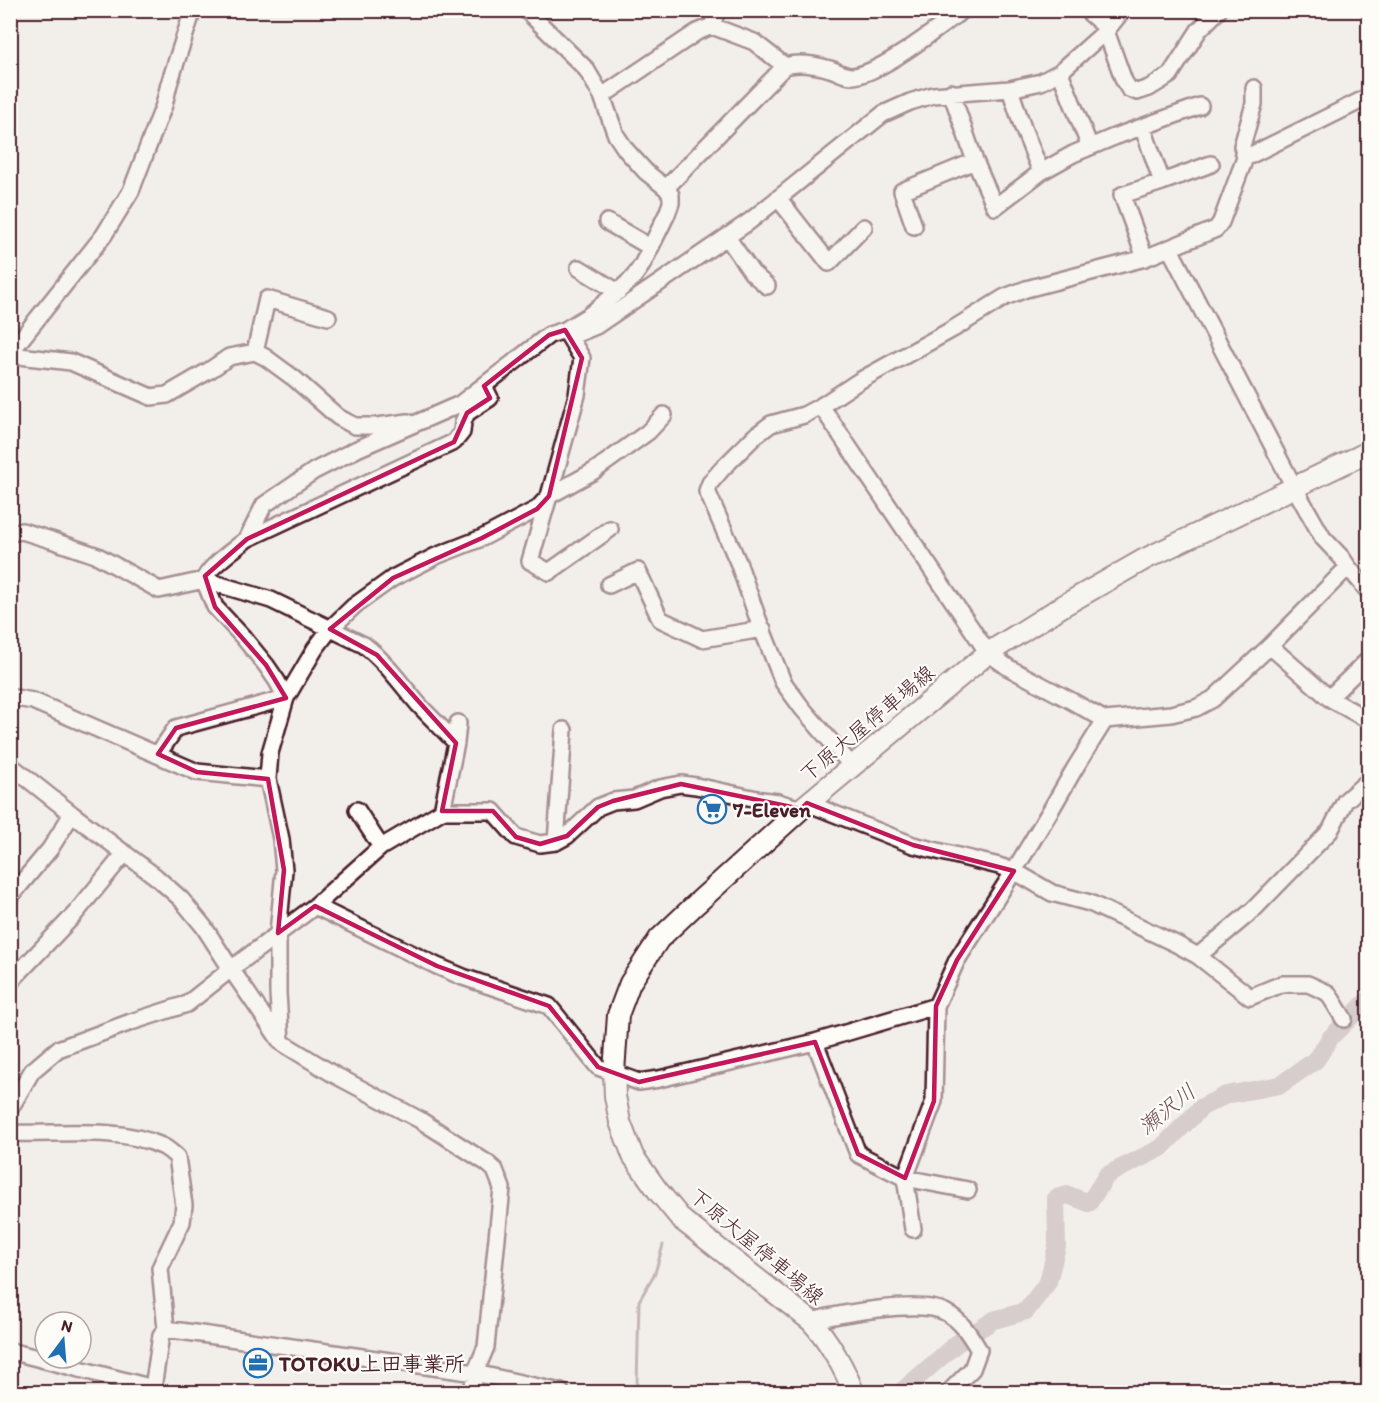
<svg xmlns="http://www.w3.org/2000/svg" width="1379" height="1403" font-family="Itim,'Klee One',sans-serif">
	<rect width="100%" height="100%" fill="#f2efeb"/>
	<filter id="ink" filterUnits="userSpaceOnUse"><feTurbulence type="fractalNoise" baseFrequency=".0167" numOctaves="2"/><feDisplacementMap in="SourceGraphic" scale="12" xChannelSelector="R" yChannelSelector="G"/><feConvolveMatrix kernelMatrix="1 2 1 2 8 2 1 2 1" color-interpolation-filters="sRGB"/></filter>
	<g filter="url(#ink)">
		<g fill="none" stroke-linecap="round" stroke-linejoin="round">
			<!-- stream -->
			<path stroke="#8b6f75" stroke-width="3" d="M 635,1392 L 637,1385 L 639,1301 L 655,1273 L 663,1245"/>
			<!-- river -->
			<path stroke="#b7a5a6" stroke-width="18" d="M 901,1392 L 956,1344 L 994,1320 L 1026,1311 L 1048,1282 L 1057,1246 L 1056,1198 L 1068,1195 L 1089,1203 L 1107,1175 L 1161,1148 L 1202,1107 L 1226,1095 L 1280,1085 L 1316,1060 L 1331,1037 L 1368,1000"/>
			<!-- minor casing -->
			<g stroke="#4a1f2b" stroke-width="20">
				<path id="minor" d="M 1086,10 L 1108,29
					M 712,26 L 717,10
					M 1106,31 L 1124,81 L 1129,89 L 1137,92 L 1149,88 L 1170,75 L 1199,30 L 1219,10
					M 1060,72 L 1090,147
					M 1010,89 L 1023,128 L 1041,172
					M 951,92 L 975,161 L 995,207 L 1041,172 L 1073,154 L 1114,137 L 1200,106
					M 602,96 L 697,32 L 712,26 L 754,42 L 785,66 C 799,62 816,65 830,69 C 838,71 843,76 852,76 C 879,75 939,27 963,10
					M 1143,128 L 1162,182
					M 1245,158 L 1242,146 L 1254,104 L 1254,88
					M 666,188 L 785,66
					M 778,198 L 829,263 L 864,227
					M 607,222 L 650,247
					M 914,226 L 902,191 L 975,161
					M 727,237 L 752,273 L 767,286
					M 1170,249 L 1294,487 L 1323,538 L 1342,558 L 1348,567 L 1368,591
					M 1145,258 L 1122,195 L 1162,182 L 1211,164
					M 579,268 L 618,292
					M 565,330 L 582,358 L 577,395 L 549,496 L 530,561 L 549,572 L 610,529
					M 569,337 L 596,326 L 750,221 L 883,114 L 910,102 L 933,95 L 1010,89 L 1041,82 L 1060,72 L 1106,31 L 1123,10
					M 255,352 L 267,299 L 328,317
					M 10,353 L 104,235 L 131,191 L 164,105 L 169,84 L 193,10
					M 10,355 L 71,362 L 151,397 L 167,395 L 210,370 L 229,357 L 255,352 L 265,357 L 295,379 L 338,417 L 349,423 L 355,426 L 377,426 L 408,422
					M 821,406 L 988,653 L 1009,668 L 1068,699 L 1105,720 L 1171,714 L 1196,708 L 1213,699 L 1270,646 L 1348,567
					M 10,533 L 22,531 L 51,540 L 98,556 L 159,590 L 204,580 L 271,600 L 364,645 C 386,662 401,684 419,705 C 431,718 444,730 456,743
					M 247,539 L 264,505 L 314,471 L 357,449 L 460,404 L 549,335 L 565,330 L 588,316 L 614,295 L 633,278 L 642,265 L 667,214 L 671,203 L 671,195 L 666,188 L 646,172 L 626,150 L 616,135 L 602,96 L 586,69 L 526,10
					M 204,580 C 207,568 236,548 247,539 L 454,442 L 462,432 L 463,422 L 467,413 L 490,398 L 484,386
					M 204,580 L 215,607 L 243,637 L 266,665 L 277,681 L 286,698
					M 609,585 L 638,571 L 660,619 L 702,639 L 763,629
					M 1270,646 L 1329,698 L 1368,720
					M 1329,698 L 1368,660
					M 10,702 L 16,698 L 33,701 L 197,772 L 268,779
					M 158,754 L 176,728 L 286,698
					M 10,765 L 72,814 L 155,876 L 181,899 L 204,927 L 231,969 L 281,1042 L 333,1074 L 420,1120 L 487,1163 L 495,1170 L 502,1188 L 486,1347 L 475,1373 L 472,1392
					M 852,766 L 802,708 L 783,682 L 758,619 L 738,562 L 707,491 L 710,483 L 722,469 L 755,436 L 771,424 L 804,415 L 821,406 L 859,381 L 953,329 L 1005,297 L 1026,289 L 1145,258 L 1216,229 L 1221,222 L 1245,158 L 1368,97
					M 807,803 L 913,845 L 999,866 L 1014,871 L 1052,893 L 1090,903 L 1176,944 L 1198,956 L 1253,910 L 1330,831 L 1345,801 L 1368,781
					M 357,810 L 381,847
					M 442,811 L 456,743 L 458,723
					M 556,842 L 564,730
					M 10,897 L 50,849 L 72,814
					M 315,906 L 437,966 L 463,977 L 549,1006 L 598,1067 L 639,1082 L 659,1079 L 815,1042 L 936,1006
					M 1198,956 L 1250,997 L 1282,984 L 1308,984 L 1328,993 L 1344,1019
					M 10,982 L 74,915 L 125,853
					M 281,1042 L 278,993 L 278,933 L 284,870 L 281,839 L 268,779 L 270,753 L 286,698 L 315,649 L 330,629 L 354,606 L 393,578 L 436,556 L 482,538 L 537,509 L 549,496 L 594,471 L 648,432 L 664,415
					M 815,1042 L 858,1154 L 905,1178 L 968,1190
					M 10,1109 L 32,1071 L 58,1049 L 131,1022 L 187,1004 L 231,969 L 315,906 L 381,847 L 442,811 L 493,811 L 516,837 L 540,844 L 556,842 L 567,836 L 598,807 L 613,801 L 634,799 L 660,788 L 681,784 L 696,786 L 762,800 L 778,802 L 801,809
					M 10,1133 C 59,1135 117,1126 162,1146 C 167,1148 172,1153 177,1157 L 184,1205 L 182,1222 L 160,1268 L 166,1329 L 475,1373 L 561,1392
					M 913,1229 L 905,1178 L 934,1101 L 936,1006 L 957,960 L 1014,871 L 1052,808 L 1075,768 L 1105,720
					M 811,1321 C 839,1314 919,1299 945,1312 C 961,1320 970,1335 979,1350 L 972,1369 L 949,1392
					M 10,1351 L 153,1388 L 161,1335 L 166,1329"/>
			</g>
			<!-- major casing -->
			<g stroke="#4a1f2b" stroke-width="24">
				<path id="major" d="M 853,1392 C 846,1370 827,1338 811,1321 L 682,1220 L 658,1191 L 633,1156 L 620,1122 L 615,1096 L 614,1072 L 618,1015 L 630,983 L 659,939 L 696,904 L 801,809 L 988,653 L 1066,604 L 1145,559 L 1368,452"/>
			</g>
			<!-- minor -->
			<use href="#minor" stroke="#fdfcf7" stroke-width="15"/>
			<!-- major -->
			<use href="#major" stroke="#fdfcf7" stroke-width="20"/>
		</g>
	</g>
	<!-- marked area -->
	<path d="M0 0H1379V1403H0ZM 565,330 L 582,358 L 549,496 L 537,509 L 482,538 L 393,578 L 330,629 L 377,655 L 456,743 L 442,811 L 493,811 L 516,837 L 540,844 L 567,836 L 598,807 L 613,801 L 681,784 L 801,809 L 807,803 L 913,845 L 1014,871 L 957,960 L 936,1006 L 934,1101 L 905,1178 L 858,1154 L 815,1042 L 639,1082 L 598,1067 L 549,1006 L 437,966 L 315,906 L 278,933 L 284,870 L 268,779 L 197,772 L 158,754 L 176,728 L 286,698 L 266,665 L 215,607 L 205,576 L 247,539 L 454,442 L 467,413 L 490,398 L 484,386 L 549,335 Z" fill="#f2efeb" fill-opacity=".55" fill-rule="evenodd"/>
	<path fill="none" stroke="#c2185b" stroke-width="4.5" stroke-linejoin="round" d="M 565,330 L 582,358 L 549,496 L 537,509 L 482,538 L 393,578 L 330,629 L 377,655 L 456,743 L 442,811 L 493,811 L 516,837 L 540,844 L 567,836 L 598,807 L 613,801 L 681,784 L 801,809 L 807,803 L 913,845 L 1014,871 L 957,960 L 936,1006 L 934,1101 L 905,1178 L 858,1154 L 815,1042 L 639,1082 L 598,1067 L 549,1006 L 437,966 L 315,906 L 278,933 L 284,870 L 268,779 L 197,772 L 158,754 L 176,728 L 286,698 L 266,665 L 215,607 L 205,576 L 247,539 L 454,442 L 467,413 L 490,398 L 484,386 L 549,335 Z"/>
	<!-- icons -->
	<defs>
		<g id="supermarket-ring" transform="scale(1.5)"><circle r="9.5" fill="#fdfcf7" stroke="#1f6fb2" stroke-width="1.5"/><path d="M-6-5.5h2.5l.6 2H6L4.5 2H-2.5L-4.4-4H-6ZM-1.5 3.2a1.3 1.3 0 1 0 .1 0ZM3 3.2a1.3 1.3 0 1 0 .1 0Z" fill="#1f6fb2"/></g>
		<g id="office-ring" transform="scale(1.5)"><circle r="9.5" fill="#fdfcf7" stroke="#1f6fb2" stroke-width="1.5"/><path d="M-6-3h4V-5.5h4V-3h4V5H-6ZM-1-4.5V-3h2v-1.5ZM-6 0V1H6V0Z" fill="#1f6fb2"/></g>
	</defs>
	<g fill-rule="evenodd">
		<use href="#supermarket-ring" x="712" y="809"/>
		<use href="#office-ring" x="258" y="1363"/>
	</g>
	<g text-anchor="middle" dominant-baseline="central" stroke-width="4.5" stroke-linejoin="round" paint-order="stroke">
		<!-- street labels -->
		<g font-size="21" fill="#4a1f2b" stroke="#fdfcf7">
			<text transform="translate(867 723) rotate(-40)">下原大屋停車場線</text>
			<text transform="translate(757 1246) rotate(40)">下原大屋停車場線</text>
		</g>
		<!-- poi labels -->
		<g font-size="21" font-weight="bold" fill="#4a1f2b" stroke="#fdfcf7" text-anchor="start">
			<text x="733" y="809">7-Eleven</text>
			<text x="279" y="1363">TOTOKU上田事業所</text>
		</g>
		<!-- water labels -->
		<g font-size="22" font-style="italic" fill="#704e56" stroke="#fdfcf7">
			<text transform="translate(1167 1109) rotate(-39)">瀬沢川</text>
		</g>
	</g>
	<!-- margin -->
	<rect width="1379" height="1403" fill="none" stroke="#fdfcf7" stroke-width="36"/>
	<rect x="18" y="18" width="1343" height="1367" fill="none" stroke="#4a1f2b" stroke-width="2" filter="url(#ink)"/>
	<!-- north arrow -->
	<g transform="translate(63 1340) rotate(16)"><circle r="28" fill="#fdfcf7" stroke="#b5a4a5" stroke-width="1.5"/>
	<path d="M0-4.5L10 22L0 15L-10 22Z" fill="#1f6fb2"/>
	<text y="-9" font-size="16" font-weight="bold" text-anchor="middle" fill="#4a1f2b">N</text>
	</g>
</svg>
